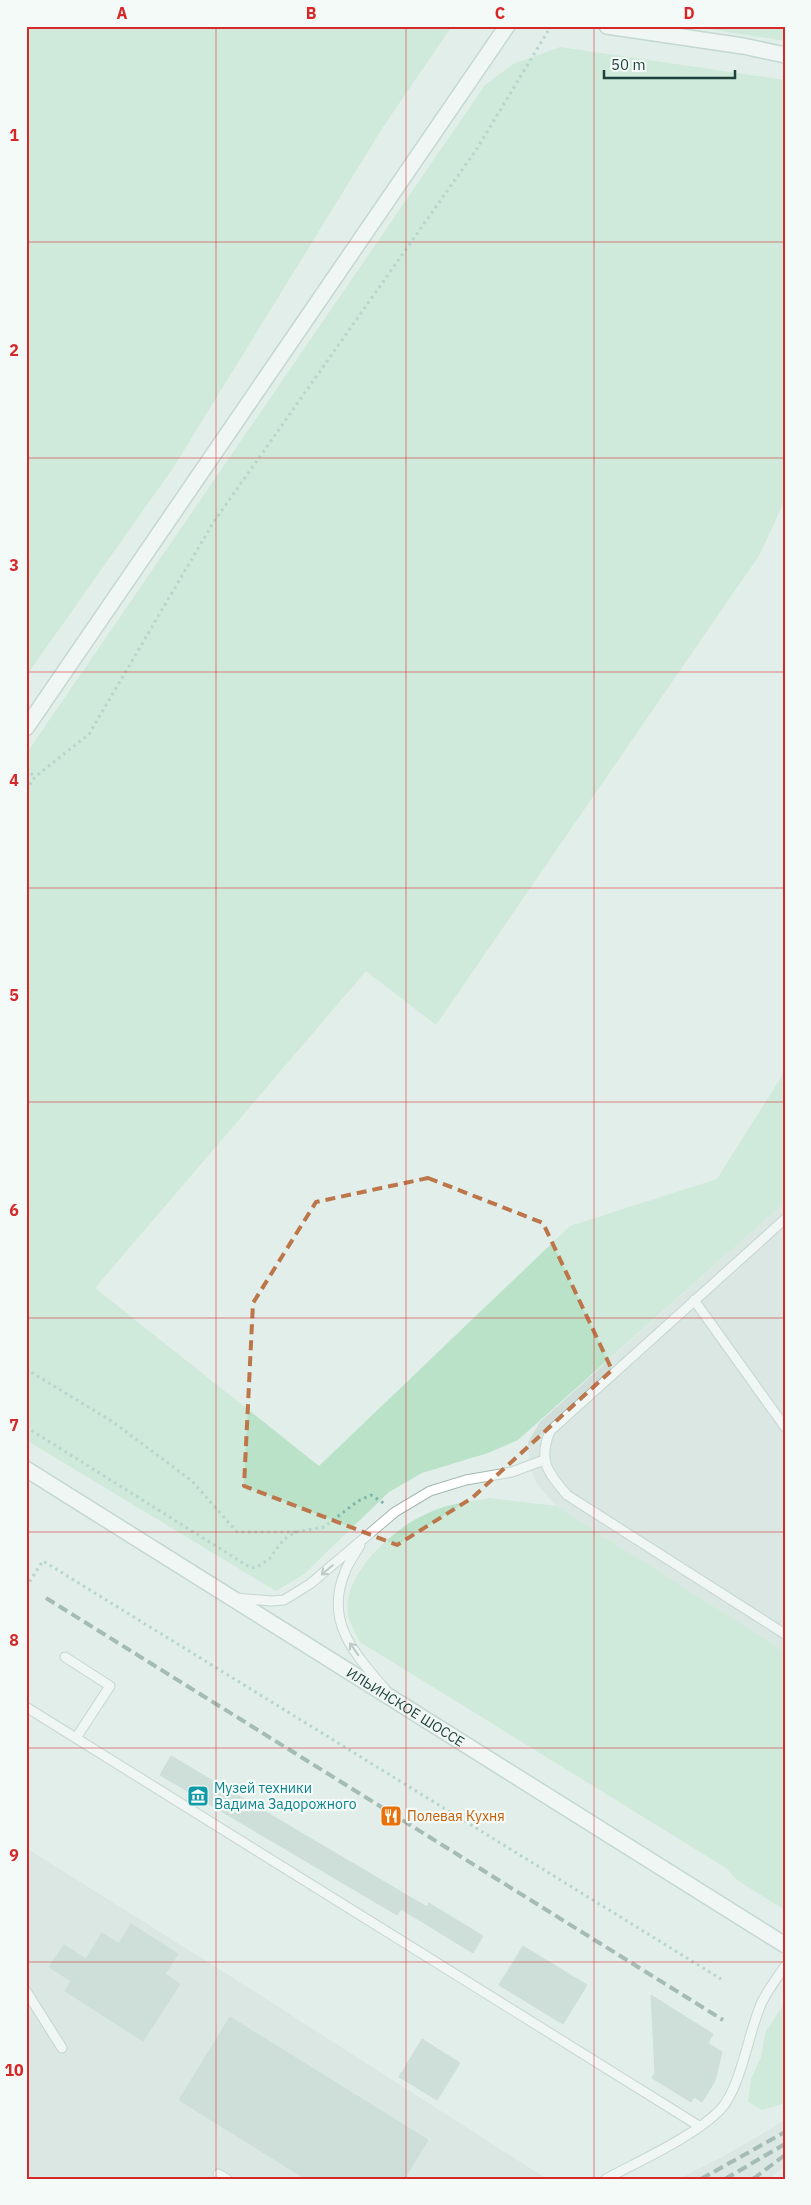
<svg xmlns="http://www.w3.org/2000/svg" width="811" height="2205" font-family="'IBM Plex Sans',sans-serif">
	<rect width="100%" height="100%" fill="#e2eeea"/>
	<!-- built -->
	<path fill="#d0ded9" d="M 785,1202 L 785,1652 L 556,1506 L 537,1484 L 529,1465 L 528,1442 L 540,1422 Z
		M 26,1848 L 227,1974 L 544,2177 L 540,2179 L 26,2179 Z
		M 785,2120 L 785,2166 L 768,2179 L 679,2179 L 733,2151 Z"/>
	<!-- green -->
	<path fill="#b9e2c8" d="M 26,26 L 452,26 L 383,127 L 173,468 L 26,676 Z
		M 690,26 L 785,26 L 785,41 Z
		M 560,47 L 785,80 L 785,500 L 760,554 L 436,1025 L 366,971 L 95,1288 L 319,1466 L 570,1226 L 717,1179 L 785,1071 L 785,1202 L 518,1440 L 488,1453 L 422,1473 L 389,1492 L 303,1575 L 276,1591 L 26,1440 L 26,754 L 485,85 L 513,64 Z
		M 490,1498 L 556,1506 L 785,1652 L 785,1910 L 737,1880 L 726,1868 L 360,1642 C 356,1634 351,1626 349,1618 C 338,1579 390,1532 420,1517 C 441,1505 466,1502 490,1498 Z
		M 785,2003 L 785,2103 L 762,2110 L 748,2102 L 751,2079 L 761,2057 L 766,2031 Z"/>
	<!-- building -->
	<path fill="#b7c9c4" stroke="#b4c9c2" d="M 171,1756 L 427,1907 L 429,1903 L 483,1936 L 473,1953 L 401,1909 L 397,1915 L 160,1775 Z
		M 131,1924 L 178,1954 L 165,1974 L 180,1984 L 143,2041 L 65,1991 L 71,1981 L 49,1967 L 64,1945 L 86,1959 L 102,1933 L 119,1944 Z
		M 523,1946 L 587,1985 L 563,2024 L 499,1985 Z
		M 651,1995 L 713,2034 L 708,2043 L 722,2052 L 715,2081 L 702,2102 L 694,2097 L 691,2102 L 652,2078 L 655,2073 Z
		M 230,2017 L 428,2140 L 404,2179 L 306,2179 L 179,2100 Z
		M 422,2039 L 460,2063 L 437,2100 L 399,2077 Z"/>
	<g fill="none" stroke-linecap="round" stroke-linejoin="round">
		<!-- lane casing -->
		<g stroke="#a4b7b2" stroke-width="11">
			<path id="lane" d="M 785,1219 L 550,1431 C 538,1461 547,1471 567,1495 L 785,1634
				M 694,1300 L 785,1427
				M 360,1545 C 355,1554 348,1563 345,1572 C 324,1622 355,1654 385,1689
				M 235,1598 L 271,1601 L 284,1600 L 310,1584 L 395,1512 L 430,1491 L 466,1480 L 512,1472 L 544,1460
				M 65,1657 L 110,1686 L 76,1738
				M 26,1707 L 699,2126
				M 26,1991 L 62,2048
				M 218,2174 L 227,2179
				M 606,2179 C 639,2161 695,2136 720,2110 C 741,2088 748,2034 761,2004 C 767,1991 777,1978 785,1966"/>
		</g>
		<!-- secondary casing -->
		<g stroke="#9fbbb4" stroke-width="18">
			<g id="secondary">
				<path d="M 607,26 L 743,46 L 785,55"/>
				<path d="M 26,728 L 507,26"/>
				<path id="s1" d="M 26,1469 L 785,1945"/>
			</g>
		</g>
		<!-- path -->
		<path stroke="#7fb5aa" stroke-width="3" stroke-dasharray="2.5 4" stroke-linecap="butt" d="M 26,769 L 35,777
			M 26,790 L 35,777 L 89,734 L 213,523 L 476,150 L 548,31
			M 26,1369 L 113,1422 L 192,1481 L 237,1532 L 296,1532
			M 26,1427 L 251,1568 L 261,1565 L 270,1558 L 283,1540 L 296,1532 L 324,1527 L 358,1501 L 371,1495 L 385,1504
			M 26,1587 L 43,1561 L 721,1979"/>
		<!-- lane -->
		<use href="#lane" stroke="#fff" stroke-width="9"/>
		<!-- secondary -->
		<use href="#secondary" stroke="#fff" stroke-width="15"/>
		<!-- rail -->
		<path stroke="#5b7d77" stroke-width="4" stroke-dasharray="10 5" stroke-linecap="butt" d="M 46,1598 L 723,2020
			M 701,2179 L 785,2132
			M 725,2179 L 785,2144
			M 753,2179 L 785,2155"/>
	</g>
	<!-- one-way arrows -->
	<defs><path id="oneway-shaft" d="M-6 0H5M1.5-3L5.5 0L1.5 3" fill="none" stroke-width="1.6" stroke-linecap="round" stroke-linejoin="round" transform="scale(1.25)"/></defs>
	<g stroke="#90a09e">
		<use href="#oneway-shaft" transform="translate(327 1570) rotate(140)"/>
		<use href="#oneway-shaft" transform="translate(354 1649) rotate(-125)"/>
	</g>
	<!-- marked area -->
	<path d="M0 0H811V2205H0ZM 428,1178 L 543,1223 L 612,1370 L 472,1498 L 397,1545 L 244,1486 L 253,1303 L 316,1202 Z" fill="#e2eeea" fill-opacity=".55" fill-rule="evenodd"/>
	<path fill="none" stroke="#bc764a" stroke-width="4" stroke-dasharray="10 6" stroke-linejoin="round" d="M 428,1178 L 543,1223 L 612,1370 L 472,1498 L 397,1545 L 244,1486 L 253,1303 L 316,1202 Z"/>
	<!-- grid -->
	<path fill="none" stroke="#d62828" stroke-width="1" stroke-opacity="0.55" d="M 216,26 L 216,2179M 406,26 L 406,2179M 594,26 L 594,2179M 26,242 L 785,242M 26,458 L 785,458M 26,672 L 785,672M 26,888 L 785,888M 26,1102 L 785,1102M 26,1318 L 785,1318M 26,1532 L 785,1532M 26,1748 L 785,1748M 26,1962 L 785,1962"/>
	<!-- icons -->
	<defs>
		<g id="museum-square" transform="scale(1.125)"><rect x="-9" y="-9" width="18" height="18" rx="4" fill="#0f9aa8" stroke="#f4faf7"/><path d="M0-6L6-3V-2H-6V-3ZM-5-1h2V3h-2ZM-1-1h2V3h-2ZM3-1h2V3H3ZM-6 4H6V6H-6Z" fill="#fff"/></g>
		<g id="restaurant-square" transform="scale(1.125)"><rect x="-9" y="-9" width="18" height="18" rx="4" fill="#e8710a" stroke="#f4faf7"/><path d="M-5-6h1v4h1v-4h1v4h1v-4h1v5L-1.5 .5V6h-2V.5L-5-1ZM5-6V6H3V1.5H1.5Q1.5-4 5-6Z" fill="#fff"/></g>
	</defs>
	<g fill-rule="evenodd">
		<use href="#museum-square" x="198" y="1796"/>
		<use href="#restaurant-square" x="391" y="1816"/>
	</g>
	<g text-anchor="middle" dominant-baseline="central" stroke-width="4.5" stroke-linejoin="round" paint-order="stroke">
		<!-- street labels -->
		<g font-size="14" fill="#20423c" stroke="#f4faf7">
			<text stroke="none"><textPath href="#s1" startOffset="448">ИЛЬИНСКОЕ ШОССЕ</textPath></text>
		</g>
		<!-- culture labels -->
		<g font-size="14" fill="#0d838f" stroke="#f4faf7" text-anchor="start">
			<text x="214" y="1788">Музей техники<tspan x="214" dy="16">Вадима Задорожного</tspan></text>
		</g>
		<!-- food labels -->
		<g font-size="14" fill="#c56008" stroke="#f4faf7" text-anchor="start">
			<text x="407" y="1816">Полевая Кухня</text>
		</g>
	</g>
	<!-- border -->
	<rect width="811" height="2205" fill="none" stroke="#f4faf7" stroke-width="55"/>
	<!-- scale -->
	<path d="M604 70v8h131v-8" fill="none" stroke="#20423c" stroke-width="2.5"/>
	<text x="611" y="70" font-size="15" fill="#20423c" stroke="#f4faf7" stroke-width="4" paint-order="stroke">50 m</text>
	<rect x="28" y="28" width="756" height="2150" fill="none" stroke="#d62828" stroke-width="2"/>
	<g font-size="16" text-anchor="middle" font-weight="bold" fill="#d62828">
		<text x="122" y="19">A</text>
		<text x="311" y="19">B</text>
		<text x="500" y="19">C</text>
		<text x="689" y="19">D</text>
		<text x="14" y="141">1</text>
		<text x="14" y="356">2</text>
		<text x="14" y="571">3</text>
		<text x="14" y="786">4</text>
		<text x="14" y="1001">5</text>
		<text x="14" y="1216">6</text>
		<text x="14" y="1431">7</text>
		<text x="14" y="1646">8</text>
		<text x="14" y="1861">9</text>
		<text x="14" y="2076">10</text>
	</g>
</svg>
